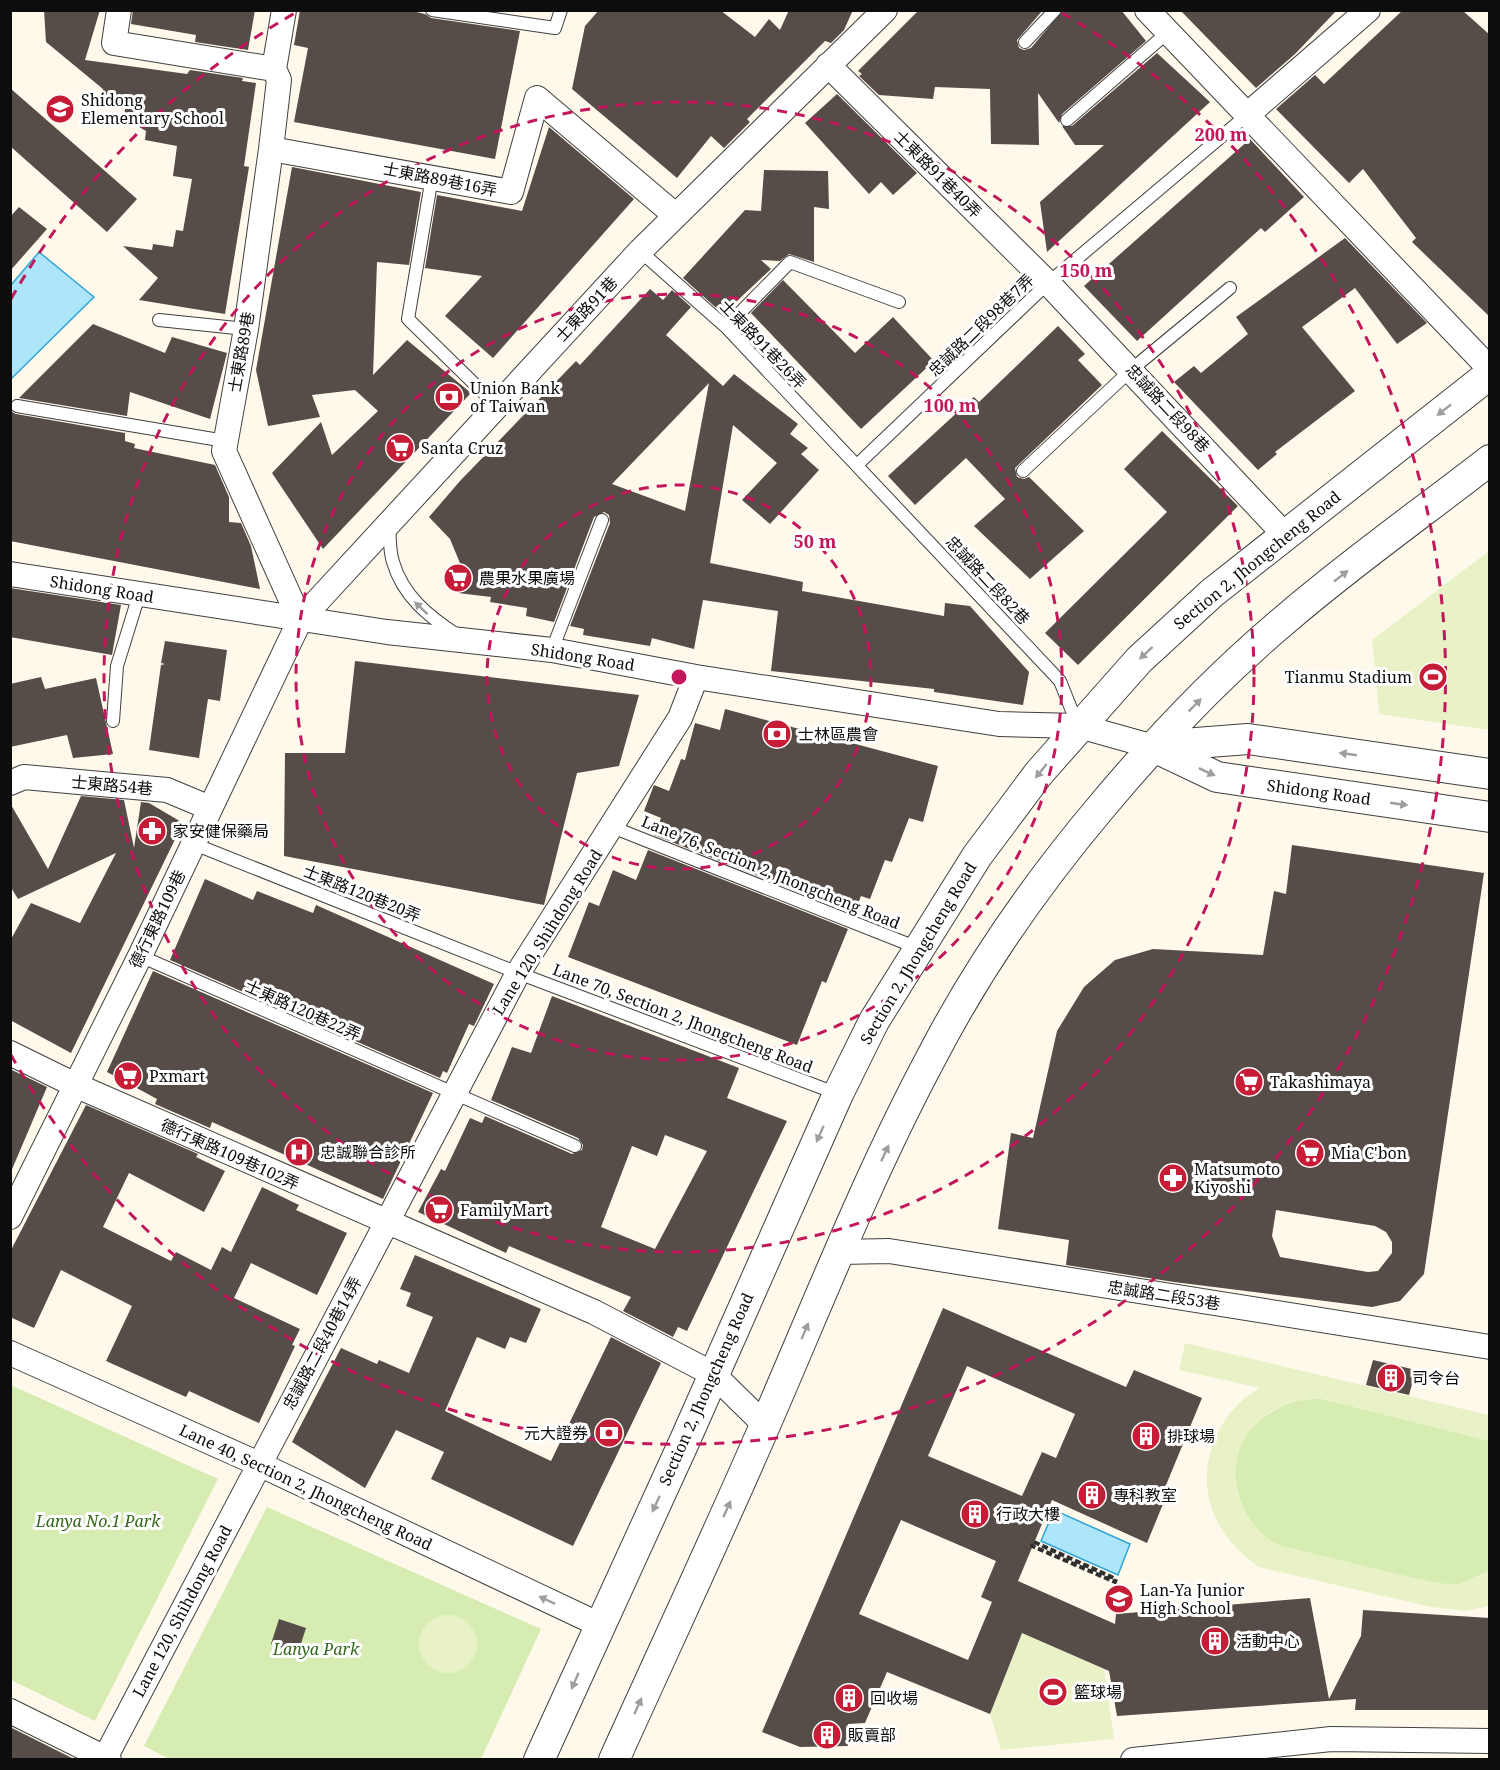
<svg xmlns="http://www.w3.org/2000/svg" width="1500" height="1770" font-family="'Noto Serif','Noto Sans TC',serif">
	<rect width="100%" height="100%" fill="#fff9ec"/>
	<!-- green -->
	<path fill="#d7ecb3" d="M 11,1385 L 218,1479 L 95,1721 L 11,1680 Z
		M 1304,1398 L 1323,1399 L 1490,1441 L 1489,1571 L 1457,1585 L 1435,1583 C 1402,1576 1370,1568 1337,1561 C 1314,1556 1288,1553 1268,1539 C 1246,1523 1231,1490 1236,1463 C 1242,1425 1270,1409 1304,1398 Z
		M 267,1507 L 541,1629 L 481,1759 L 171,1760 L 144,1746 Z"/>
	<!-- pitch -->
	<path fill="#e8f2c6" d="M 1489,551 L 1489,730 L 1379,714 L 1372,640 Z
		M 1185,1343 L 1489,1415 L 1489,1441 L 1323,1399 C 1234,1395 1201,1499 1278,1545 L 1435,1583 L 1457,1585 L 1489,1571 L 1489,1606 L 1466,1611 L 1431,1607 L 1258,1567 C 1242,1554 1228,1542 1218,1523 C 1192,1475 1214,1413 1260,1388 L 1179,1370 Z
		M419 1644a29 29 0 1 1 58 0a29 29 0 1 1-58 0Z
		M 1022,1633 L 1104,1669 L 1114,1739 L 1001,1750 L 990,1714 Z"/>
	<!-- water -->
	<path fill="#ade5fa" stroke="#30a5d6" stroke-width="1.5" d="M 39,252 L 94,297 L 11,379 L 11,285 Z
		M 1054,1510 L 1130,1544 L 1118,1575 L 1041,1541 Z"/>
	<!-- building -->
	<path fill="#564c48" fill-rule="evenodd" d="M 44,10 L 100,10 L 85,60 L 187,74 L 190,70 L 243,78 L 242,81 L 256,83 L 244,166 L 249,167 L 225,314 L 139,300 L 158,278 L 123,246 L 152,250 L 153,244 L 173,247 L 176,230 L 183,231 L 192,179 L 173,176 L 177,146 L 145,140 L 146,131 L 124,118 L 125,109 L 113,107 L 114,102 L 108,101 L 109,96 L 102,95 L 103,89 L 46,42 Z
		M 133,10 L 255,10 L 248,50 L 195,42 L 196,35 L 131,24 Z
		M 300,10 L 408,10 L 425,14 L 431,18 L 520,31 L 495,159 L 294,122 L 308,48 L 294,45 Z
		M 599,10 L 720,10 L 755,37 L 769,19 L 780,30 L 789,10 L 853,10 L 844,30 L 831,43 L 825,41 L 747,119 L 750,122 L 724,148 L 711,136 L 677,178 L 572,89 L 585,26 Z
		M 919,10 L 1043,10 L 1017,40 L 1019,48 L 1024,50 L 1031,48 L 1063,10 L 1121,10 L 1146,41 L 1062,114 L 1059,123 L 1038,93 L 1039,145 L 991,144 L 990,89 L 935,87 L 933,99 L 879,95 L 859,76 L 862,74 L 858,71 Z
		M 1180,10 L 1337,10 L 1295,54 L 1256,88 Z
		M 1403,10 L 1462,10 L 1490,35 L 1490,317 L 1412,242 L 1416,238 L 1363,169 L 1349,183 L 1276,109 L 1315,75 L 1324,84 Z
		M 1157,53 L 1210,102 L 1047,252 L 1040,202 L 1104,145 L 1075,145 L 1062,126 L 1072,126 Z
		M 10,88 L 137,199 L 107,232 L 10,146 Z
		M 837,94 L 917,173 L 893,195 L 881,182 L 869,194 L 805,123 Z
		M 549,127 L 634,199 L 493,358 L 445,316 L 482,276 L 425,268 L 437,195 L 522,211 Z
		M 1250,139 L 1304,197 L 1265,232 L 1261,228 L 1137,341 L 1084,286 Z
		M 292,167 L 421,192 L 409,265 L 377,262 L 373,375 L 407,340 L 471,393 L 323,549 L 272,473 L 321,422 L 332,455 L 378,411 L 355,390 L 312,395 L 320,417 L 268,426 L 256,370 Z
		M 764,170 L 828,171 L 829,209 L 814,207 L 814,262 L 789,254 L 780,261 L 761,260 L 771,269 L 723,314 L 683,278 L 745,210 L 761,211 Z
		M 19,207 L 47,229 L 10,271 L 10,217 Z
		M 1345,238 L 1427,323 L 1397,344 L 1355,288 L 1302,327 L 1355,391 L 1275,452 L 1277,454 L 1258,470 L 1174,382 L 1194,366 L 1201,373 L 1248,334 L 1236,317 Z
		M 783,280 L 855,353 L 893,317 L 934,361 L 861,429 L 751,313 Z
		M 650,289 L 663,300 L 672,290 L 691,307 L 666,335 L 723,386 L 734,374 L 798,424 L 790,434 L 808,448 L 801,454 L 819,470 L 770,524 L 742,500 L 777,463 L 733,425 L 710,563 L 803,582 L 802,591 L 944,616 L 945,603 L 970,606 L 1029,672 L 1023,705 L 934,692 L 934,689 L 771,671 L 778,611 L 703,600 L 694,649 L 652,638 L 650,646 L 583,635 L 584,629 L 570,626 L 610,523 L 609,515 L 604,512 L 594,517 L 554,622 L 526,616 L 527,608 L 490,602 L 491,597 L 458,593 L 462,568 L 450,539 L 429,517 L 460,481 L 576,361 L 580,365 ZM 709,383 L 685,511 L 612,484 Z
		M 93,324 L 165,353 L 172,337 L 227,353 L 210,419 L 130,392 L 127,416 L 19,398 Z
		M 1058,326 L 1085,354 L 1078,360 L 1102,385 L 1015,468 L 1017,477 L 1024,479 L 1029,477 L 1084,531 L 1030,579 L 974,526 L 1005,499 L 966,458 L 915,505 L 888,476 L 974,397 L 979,402 Z
		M 10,411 L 16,414 L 125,433 L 125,441 L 135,444 L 134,448 L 215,465 L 229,497 L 229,522 L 241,523 L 251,546 L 260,589 L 10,541 Z
		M 1162,431 L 1238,506 L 1078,665 L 1045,633 L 1167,512 L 1124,469 Z
		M 10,588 L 121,605 L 112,655 L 10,637 Z
		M 165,641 L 227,650 L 220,701 L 208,699 L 199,758 L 149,750 L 161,665 L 165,664 L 161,663 Z
		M 355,661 L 639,695 L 619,766 L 577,773 L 544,905 L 284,856 L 285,753 L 345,753 Z
		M 41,677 L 45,689 L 96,678 L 113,754 L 73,758 L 67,735 L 10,747 L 10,684 Z
		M 725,709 L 938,766 L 923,822 L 909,818 L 892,862 L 885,860 L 870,899 L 861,896 L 854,914 L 654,835 L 661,818 L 644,811 L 654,785 L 669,791 L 681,759 L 685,760 L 695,723 L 720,730 Z
		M 81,796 L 124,800 L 134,848 L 141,802 L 149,803 L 183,823 L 71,1053 L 10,1020 L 10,941 L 31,903 L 80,923 L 116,853 L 18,899 L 10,886 L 10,803 L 48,869 Z
		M 1292,845 L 1484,873 L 1424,1274 L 1400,1301 L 1372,1307 L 1174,1282 L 1066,1265 L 1069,1240 L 998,1229 L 1011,1133 L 1033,1138 L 1057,1031 L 1084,987 L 1115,960 L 1153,949 L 1263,955 L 1274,891 L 1286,894 ZM 1276,1210 L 1375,1226 L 1386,1232 L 1392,1242 L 1392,1253 L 1378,1271 L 1368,1272 L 1280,1257 L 1272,1236 Z
		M 648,850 L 848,929 L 826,983 L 822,981 L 797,1045 L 568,957 L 589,902 L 599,906 L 613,870 L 636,880 Z
		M 205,879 L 253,900 L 257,891 L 313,913 L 316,905 L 494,984 L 474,1026 L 469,1024 L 447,1073 L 443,1071 L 440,1078 L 170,960 Z
		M 153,971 L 433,1093 L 383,1199 L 212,1122 L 210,1128 L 155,1104 L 157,1099 L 107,1072 Z
		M 552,996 L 739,1068 L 727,1098 L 787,1121 L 687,1331 L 678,1327 L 673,1337 L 623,1311 L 631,1297 L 509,1246 L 506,1253 L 418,1212 L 441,1169 L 445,1171 L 470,1118 L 482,1123 L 485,1116 L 572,1154 L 582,1150 L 583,1145 L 578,1138 L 491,1100 L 512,1047 L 531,1053 ZM 665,1135 L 707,1151 L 655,1249 L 601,1227 L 632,1146 L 657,1156 Z
		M 10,1069 L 47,1087 L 10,1174 Z
		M 86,1105 L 198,1154 L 196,1157 L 225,1171 L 204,1212 L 129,1173 L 103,1227 L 171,1261 L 176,1252 L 211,1270 L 222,1247 L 231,1252 L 262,1187 L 299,1205 L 296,1210 L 347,1233 L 317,1295 L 251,1263 L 234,1298 L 300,1329 L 292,1345 L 295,1346 L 259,1423 L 189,1391 L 186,1397 L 106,1361 L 132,1306 L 61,1270 L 34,1328 L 10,1317 L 10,1252 Z
		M 415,1255 L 541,1309 L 526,1343 L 510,1337 L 505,1349 L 477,1337 L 445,1411 L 551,1461 L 611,1337 L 661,1363 L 573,1546 L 431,1479 L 444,1452 L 396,1430 L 365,1488 L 292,1442 L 341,1348 L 377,1364 L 379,1360 L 409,1373 L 433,1317 L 406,1306 L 411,1293 L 400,1289 Z
		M 943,1308 L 1126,1387 L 1134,1370 L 1202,1398 L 1159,1502 L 1163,1504 L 1147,1543 L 1052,1500 L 1018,1581 L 1115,1624 L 1116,1614 L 1310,1598 L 1329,1699 L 1361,1636 L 1363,1610 L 1490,1618 L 1490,1710 L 1355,1710 L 1356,1699 L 1117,1716 L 1109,1671 L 1022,1633 L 990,1714 L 887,1672 L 865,1723 L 848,1724 L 848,1746 L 800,1747 L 762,1732 ZM 967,1366 L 1075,1414 L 1056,1458 L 1042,1452 L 1022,1496 L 928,1456 ZM 901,1520 L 996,1561 L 981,1597 L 992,1602 L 968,1660 L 859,1614 Z
		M 1373,1360 L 1416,1370 L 1409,1395 L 1366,1385 Z
		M 279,1619 L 306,1628 L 298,1653 L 271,1644 Z
		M 10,1727 L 76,1760 L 10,1760 Z"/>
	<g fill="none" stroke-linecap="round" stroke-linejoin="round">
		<!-- service casing -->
		<g stroke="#404040" stroke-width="14">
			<path id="service" d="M 432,10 L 555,28 L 561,10
				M 1025,42 L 1055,10
				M 1067,120 L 1167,33
				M 432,177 L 408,319 L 497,406
				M 640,251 L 726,327 L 1060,681 L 1078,726
				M 159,320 L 246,329
				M 726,327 L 790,262 L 899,302
				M 17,406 L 225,441
				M 857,465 L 1048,283 L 1247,115
				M 1023,471 L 1132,369 L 1230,288
				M 389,524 C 390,535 389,550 393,562 C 403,596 428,616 457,635
				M 552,650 L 602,520
				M 113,721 L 117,666 L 139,595
				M 612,827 L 918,948
				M 194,844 L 518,973 L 838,1094
				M 140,956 L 575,1146"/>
		</g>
		<!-- minor casing -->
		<g stroke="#404040" stroke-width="26">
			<path id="minor" d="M 119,10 L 114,43 L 274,69
				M 1147,10 L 1490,369
				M 828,65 L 1048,283 L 1285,535
				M 274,69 L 279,80 L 271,149 L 246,329 L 224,451 L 300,620
				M 274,69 L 284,10
				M 1247,115 L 1368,10
				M 271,149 L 511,192 L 537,98 L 675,215
				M 10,574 L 387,632 L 552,650 L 696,677 L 999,724 L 1079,726 L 1154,747
				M 10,783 L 24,777 L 167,790 L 210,808
				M 10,1053 L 75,1085 L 594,1312 L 713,1374 L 765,1425
				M 10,1217 L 140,956 L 300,620 L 640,251 L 885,10
				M 839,1252 L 889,1251 L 1490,1347
				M 10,1353 L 259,1464 L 600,1625
				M 10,1711 L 109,1760
				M 104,1760 L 518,973 L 680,718 L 696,677
				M 1133,1760 L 1331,1739 L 1490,1741"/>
		</g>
		<!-- tertiary casing -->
		<g stroke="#404040" stroke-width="32">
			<path id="tertiary" d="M 1157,746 L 1248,739 L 1490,774
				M 1154,747 L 1217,777 L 1490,817
				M 539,1760 L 685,1440 L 838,1094 L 874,1021 L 977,856 L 1039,773 L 1139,660 L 1212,593 L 1490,374
				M 614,1760 C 665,1647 717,1536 766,1423 C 819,1301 868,1176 931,1058 C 977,969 1037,883 1102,806 C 1158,739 1220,674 1287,618 C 1352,562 1422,513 1490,460"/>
		</g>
		<!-- path -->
		<path stroke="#2f2f2f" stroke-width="4" stroke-dasharray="6 3" stroke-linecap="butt" d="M 1034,1542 L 1116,1579 L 1115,1582 L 1032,1546 Z"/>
		<!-- service -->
		<use href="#service" stroke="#fff" stroke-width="12"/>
		<!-- minor -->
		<use href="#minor" stroke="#fff" stroke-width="24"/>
		<!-- tertiary -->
		<use href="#tertiary" stroke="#fff" stroke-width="30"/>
	</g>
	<!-- one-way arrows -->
	<defs><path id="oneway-solid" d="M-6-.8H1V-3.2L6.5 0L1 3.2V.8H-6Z" transform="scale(1.5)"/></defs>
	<g fill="#9e9e9e">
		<use href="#oneway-solid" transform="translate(1444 410) rotate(142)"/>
		<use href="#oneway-solid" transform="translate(1341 576) rotate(-38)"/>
		<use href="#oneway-solid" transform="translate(421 608) rotate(-137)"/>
		<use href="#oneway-solid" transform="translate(1146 653) rotate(137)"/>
		<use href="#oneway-solid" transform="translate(1195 705) rotate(-45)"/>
		<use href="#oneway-solid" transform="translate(1348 754) rotate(-172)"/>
		<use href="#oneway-solid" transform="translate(1041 771) rotate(129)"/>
		<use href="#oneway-solid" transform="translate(1207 772) rotate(25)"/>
		<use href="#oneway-solid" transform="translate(1399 804) rotate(8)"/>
		<use href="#oneway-solid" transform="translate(820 1134) rotate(114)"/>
		<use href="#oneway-solid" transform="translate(885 1153) rotate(-65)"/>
		<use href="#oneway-solid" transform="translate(805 1331) rotate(-67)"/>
		<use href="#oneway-solid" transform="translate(656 1504) rotate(115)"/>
		<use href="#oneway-solid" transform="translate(727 1509) rotate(-66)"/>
		<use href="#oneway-solid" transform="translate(547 1600) rotate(-155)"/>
		<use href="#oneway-solid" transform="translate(575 1681) rotate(114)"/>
		<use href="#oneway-solid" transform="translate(638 1706) rotate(-66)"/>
	</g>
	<!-- distance rings -->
	<g fill="none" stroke="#c2185b" stroke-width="3" stroke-dasharray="10 8">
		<circle cx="679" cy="677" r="192"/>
		<circle cx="679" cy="677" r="383"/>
		<circle cx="679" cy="677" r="575"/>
		<path d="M11 299A767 767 0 0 1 295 13M1062 13A767 767 0 1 1 11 1055"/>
	</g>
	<!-- icons -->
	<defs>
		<g id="school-disc" transform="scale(1.5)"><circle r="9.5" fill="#c61c36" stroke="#fff"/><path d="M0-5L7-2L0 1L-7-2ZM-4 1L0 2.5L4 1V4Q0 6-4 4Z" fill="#fff"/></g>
		<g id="bank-disc" transform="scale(1.5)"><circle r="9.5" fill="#c61c36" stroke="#fff"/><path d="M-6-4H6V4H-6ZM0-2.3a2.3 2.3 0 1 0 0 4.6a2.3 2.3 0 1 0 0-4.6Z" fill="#fff"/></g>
		<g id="supermarket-disc" transform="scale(1.5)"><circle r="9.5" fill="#c61c36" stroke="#fff"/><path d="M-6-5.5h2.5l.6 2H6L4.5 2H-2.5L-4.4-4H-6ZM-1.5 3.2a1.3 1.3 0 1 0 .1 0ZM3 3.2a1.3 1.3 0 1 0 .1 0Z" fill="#fff"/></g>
		<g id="stadium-disc" transform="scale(1.5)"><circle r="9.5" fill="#c61c36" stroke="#fff"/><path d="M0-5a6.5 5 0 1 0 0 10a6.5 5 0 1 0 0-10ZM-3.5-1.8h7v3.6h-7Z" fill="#fff"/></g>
		<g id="pharmacy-disc" transform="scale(1.5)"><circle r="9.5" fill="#c61c36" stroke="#fff"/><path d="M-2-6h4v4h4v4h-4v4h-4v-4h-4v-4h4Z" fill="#fff"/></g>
		<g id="hospital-disc" transform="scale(1.5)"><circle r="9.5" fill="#c61c36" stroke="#fff"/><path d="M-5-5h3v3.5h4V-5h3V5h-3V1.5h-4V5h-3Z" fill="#fff"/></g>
		<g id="building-disc" transform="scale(1.5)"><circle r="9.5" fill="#c61c36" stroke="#fff"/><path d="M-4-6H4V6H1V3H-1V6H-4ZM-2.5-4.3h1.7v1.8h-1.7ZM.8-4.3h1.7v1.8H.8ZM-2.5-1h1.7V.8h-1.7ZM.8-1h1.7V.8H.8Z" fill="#fff"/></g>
	</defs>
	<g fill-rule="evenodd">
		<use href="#school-disc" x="60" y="109"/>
		<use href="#bank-disc" x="449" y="397"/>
		<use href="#supermarket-disc" x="400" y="448"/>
		<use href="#supermarket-disc" x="458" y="578"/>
		<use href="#stadium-disc" x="1433" y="677"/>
		<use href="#bank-disc" x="777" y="734"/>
		<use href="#pharmacy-disc" x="152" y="831"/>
		<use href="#supermarket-disc" x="128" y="1076"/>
		<use href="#supermarket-disc" x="1249" y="1082"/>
		<use href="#hospital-disc" x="299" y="1152"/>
		<use href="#supermarket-disc" x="1310" y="1153"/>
		<use href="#pharmacy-disc" x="1173" y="1178"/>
		<use href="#supermarket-disc" x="439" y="1210"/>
		<use href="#building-disc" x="1391" y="1378"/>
		<use href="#bank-disc" x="609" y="1433"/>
		<use href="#building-disc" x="1146" y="1436"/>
		<use href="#building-disc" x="1092" y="1495"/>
		<use href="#building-disc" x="975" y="1514"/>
		<use href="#school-disc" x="1119" y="1599"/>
		<use href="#building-disc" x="1215" y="1641"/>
		<use href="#stadium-disc" x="1053" y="1692"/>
		<use href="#building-disc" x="849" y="1698"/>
		<use href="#building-disc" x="827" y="1735"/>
	</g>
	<g text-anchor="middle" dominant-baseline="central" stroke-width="6" stroke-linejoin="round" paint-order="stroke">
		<!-- poi labels -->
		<g font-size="16" fill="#0d0d0d" stroke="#fff" text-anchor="start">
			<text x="81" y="100">Shidong<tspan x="81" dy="18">Elementary School</tspan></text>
			<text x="470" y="388">Union Bank<tspan x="470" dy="18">of Taiwan</tspan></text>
			<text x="421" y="448">Santa Cruz</text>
			<text x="479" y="578">農果水果廣場</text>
			<text x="1412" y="677" text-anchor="end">Tianmu Stadium</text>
			<text x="798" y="734">士林區農會</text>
			<text x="173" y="831">家安健保藥局</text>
			<text x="149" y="1076">Pxmart</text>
			<text x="1270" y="1082">Takashimaya</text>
			<text x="320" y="1152">忠誠聯合診所</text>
			<text x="1331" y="1153">Mia C'bon</text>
			<text x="1194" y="1169">Matsumoto<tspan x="1194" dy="18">Kiyoshi</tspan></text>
			<text x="460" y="1210">FamilyMart</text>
			<text x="1412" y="1378">司令台</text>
			<text x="588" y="1433" text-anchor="end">元大證券</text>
			<text x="1167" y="1436">排球場</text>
			<text x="1113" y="1495">專科教室</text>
			<text x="996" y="1514">行政大樓</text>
			<text x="1140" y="1590">Lan-Ya Junior<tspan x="1140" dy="18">High School</tspan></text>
			<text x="1236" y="1641">活動中心</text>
			<text x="1074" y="1692">籃球場</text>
			<text x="870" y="1698">回收場</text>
			<text x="848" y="1735">販賣部</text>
		</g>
		<!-- street labels -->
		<g font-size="16" fill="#0d0d0d" stroke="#fff">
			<text transform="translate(938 174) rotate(45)">士東路91巷40弄</text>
			<text transform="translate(440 179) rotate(11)">士東路89巷16弄</text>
			<text transform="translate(586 309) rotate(-47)">士東路91巷</text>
			<text transform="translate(981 325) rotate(-44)">忠誠路二段98巷7弄</text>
			<text transform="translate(763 344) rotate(46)">士東路91巷26弄</text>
			<text transform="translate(241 352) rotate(-80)">士東路89巷</text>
			<text transform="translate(1168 408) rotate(47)">忠誠路二段98巷</text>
			<text transform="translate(1257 560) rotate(-39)">Section 2, Jhongcheng Road</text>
			<text transform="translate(988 580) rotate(47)">忠誠路二段82巷</text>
			<text transform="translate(102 589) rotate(9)">Shidong Road</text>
			<text transform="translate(583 657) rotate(9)">Shidong Road</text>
			<text transform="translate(112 785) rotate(5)">士東路54巷</text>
			<text transform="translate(1319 792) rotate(8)">Shidong Road</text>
			<text transform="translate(771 872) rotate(22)">Lane 76, Section 2, Jhongcheng Road</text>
			<text transform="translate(362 893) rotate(22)">士東路120巷20弄</text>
			<text transform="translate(157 919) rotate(-64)">德行東路109巷</text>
			<text transform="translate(547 932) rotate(-58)">Lane 120, Shihdong Road</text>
			<text transform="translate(918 953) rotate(-59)">Section 2, Jhongcheng Road</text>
			<text transform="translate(303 1010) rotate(24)">士東路120巷22弄</text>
			<text transform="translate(683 1018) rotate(21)">Lane 70, Section 2, Jhongcheng Road</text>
			<text transform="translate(230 1154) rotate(24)">德行東路109巷102弄</text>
			<text transform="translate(1164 1295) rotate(9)">忠誠路二段53巷</text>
			<text transform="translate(322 1343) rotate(-62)">忠誠路二段40巷14弄</text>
			<text transform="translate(706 1389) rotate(-66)">Section 2, Jhongcheng Road</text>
			<text transform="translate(306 1487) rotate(25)">Lane 40, Section 2, Jhongcheng Road</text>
			<text transform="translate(182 1611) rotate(-62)">Lane 120, Shihdong Road</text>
		</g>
		<!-- park labels -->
		<g font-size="16" font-style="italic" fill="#326819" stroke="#fff">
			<text x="98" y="1521">Lanya No.1 Park</text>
			<text x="316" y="1649">Lanya Park</text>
		</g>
	</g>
	<circle cx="679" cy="677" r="9" fill="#c2185b" stroke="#fff" stroke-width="3"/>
	<g font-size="18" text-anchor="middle" font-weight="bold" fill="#c2185b" stroke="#fff" stroke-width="6" stroke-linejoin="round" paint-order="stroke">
		<text x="1221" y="141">200 m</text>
		<text x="1086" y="277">150 m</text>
		<text x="950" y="412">100 m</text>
		<text x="815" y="548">50 m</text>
	</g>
	<!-- border -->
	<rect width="1500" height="1770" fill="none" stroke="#0d0d0d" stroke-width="24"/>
</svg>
